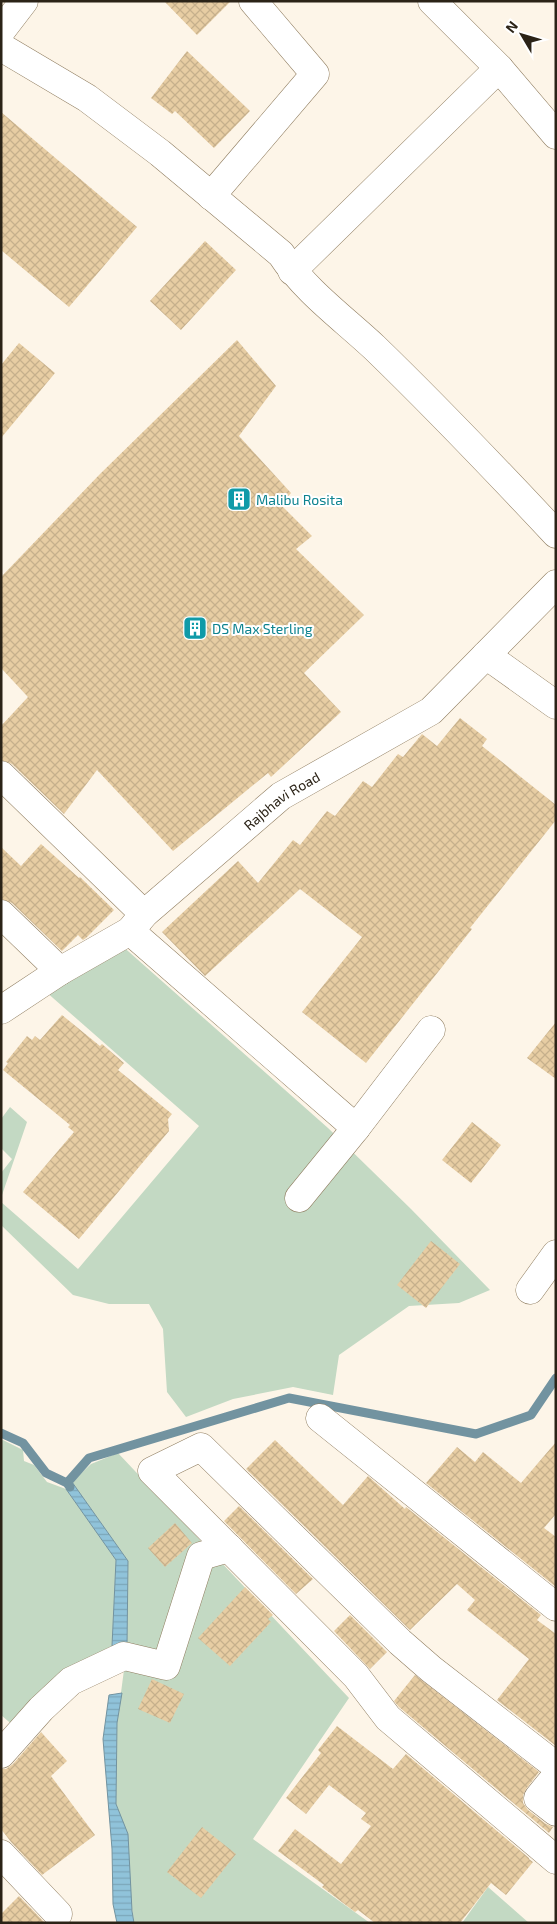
<svg xmlns="http://www.w3.org/2000/svg" width="557" height="1924" font-family="'Exo 2',sans-serif">
	<defs>
		<pattern id="water-rules" width="6" height="5" patternUnits="userSpaceOnUse" patternTransform="scale(1.25)"><rect width="6" height="5" fill="#90c3da"/><path d="M0 2.5h6" fill="none" stroke="#7ca7ba"/></pattern>
		<pattern id="building-cross-hatch" width="8" height="8" patternUnits="userSpaceOnUse" patternTransform="scale(1.25)"><rect width="8" height="8" fill="#e7cda3"/><path d="M0 0l8 8M0 8l8-8" fill="none" stroke="#c6b08c"/></pattern>
	</defs>
	<rect width="100%" height="100%" fill="#fdf5e8"/>
	<!-- grass -->
	<path fill="#c3d9c3" d="M 120,944 L 328,1128 L 411,1209 L 490,1290 L 459,1303 L 409,1306 L 339,1355 L 333,1395 L 293,1387 L 233,1399 L 186,1417 L 167,1392 L 163,1329 L 149,1304 L 109,1304 L 73,1295 L 1,1225 L 1,1202 L 78,1269 L 199,1126 L 45,991 Z
		M 10,1107 L 27,1122 L 1,1198 L 1,1173 L 12,1159 L 1,1148 L 1,1119 Z
		M 1,1439 L 23,1450 L 24,1461 L 34,1465 L 47,1482 L 66,1489 L 116,1560 L 112,1646 L 70,1667 L 15,1727 L 1,1715 Z
		M 118,1453 L 349,1698 L 253,1839 L 370,1923 L 134,1923 L 119,1812 L 116,1804 L 117,1723 L 127,1647 L 128,1561 L 72,1482 L 91,1464 Z
		M 488,1887 L 529,1923 L 462,1923 Z"/>
	<!-- water -->
	<path fill="url(#water-rules)" stroke="#7293a0" d="M 72,1482 L 128,1561 L 127,1647 L 112,1646 L 116,1560 L 66,1489 Z
		M 122,1693 L 117,1723 L 116,1804 L 128,1834 L 132,1911 L 134,1923 L 117,1923 L 113,1904 L 112,1849 L 103,1739 L 109,1695 Z"/>
	<g fill="none" stroke-linecap="round" stroke-linejoin="round">
		<!-- stream -->
		<path stroke="#7293a0" stroke-width="9" d="M 1,1433 L 23,1443 L 46,1473 L 67,1483 L 70,1487
			M 67,1483 L 89,1458 L 289,1398 L 476,1434 L 531,1415 L 556,1378"/>
	</g>
	<!-- building -->
	<path fill="url(#building-cross-hatch)" d="M 164,1 L 231,1 L 197,35 Z
		M 187,51 L 250,111 L 214,148 L 175,111 L 172,114 L 151,98 Z
		M 1,112 L 137,227 L 69,307 L 1,250 Z
		M 205,241 L 236,270 L 181,330 L 150,301 Z
		M 237,340 L 276,386 L 239,436 L 291,493 L 281,505 L 312,536 L 296,549 L 364,615 L 304,673 L 341,712 L 271,777 L 268,773 L 173,851 L 97,770 L 64,814 L 12,764 L 1,760 L 1,726 L 28,697 L 1,668 L 1,577 L 100,474 Z
		M 19,343 L 55,373 L 1,438 L 1,365 Z
		M 460,718 L 487,739 L 482,746 L 556,805 L 556,820 L 470,928 L 472,929 L 366,1063 L 302,1012 L 362,937 L 300,889 L 205,976 L 162,932 L 238,861 L 258,883 L 293,840 L 300,845 L 327,811 L 335,816 L 363,781 L 372,787 L 398,754 L 403,757 L 422,734 L 437,746 Z
		M 41,844 L 79,878 L 80,877 L 114,910 L 86,938 L 83,940 L 78,935 L 62,951 L 12,903 L 1,899 L 1,847 L 21,866 Z
		M 62,1015 L 100,1046 L 102,1044 L 124,1063 L 118,1070 L 172,1114 L 168,1119 L 169,1131 L 79,1239 L 23,1192 L 74,1132 L 68,1127 L 70,1125 L 3,1070 L 8,1063 L 6,1062 L 27,1036 L 32,1040 L 35,1036 L 40,1040 Z
		M 556,1022 L 556,1079 L 527,1058 Z
		M 472,1122 L 501,1145 L 471,1183 L 442,1160 Z
		M 431,1241 L 460,1264 L 426,1308 L 397,1285 Z
		M 275,1440 L 343,1505 L 368,1476 L 405,1509 L 406,1507 L 541,1615 L 537,1620 L 556,1634 L 556,1746 L 497,1700 L 529,1659 L 467,1610 L 475,1600 L 457,1584 L 410,1630 L 246,1469 Z
		M 556,1442 L 556,1514 L 544,1528 L 556,1537 L 556,1587 L 426,1483 L 457,1447 L 475,1462 L 483,1452 L 521,1483 Z
		M 239,1506 L 313,1579 L 296,1594 L 224,1521 Z
		M 175,1523 L 192,1543 L 165,1567 L 148,1548 Z
		M 245,1587 L 273,1615 L 268,1619 L 271,1622 L 230,1666 L 198,1638 Z
		M 350,1615 L 387,1652 L 370,1669 L 334,1631 Z
		M 415,1675 L 539,1772 L 526,1789 L 523,1795 L 523,1803 L 528,1810 L 546,1824 L 553,1827 L 549,1833 L 399,1707 L 394,1701 Z
		M 152,1679 L 184,1694 L 170,1723 L 138,1709 Z
		M 337,1726 L 393,1769 L 406,1754 L 529,1858 L 529,1859 L 533,1862 L 506,1895 L 491,1883 L 460,1923 L 375,1923 L 358,1910 L 355,1912 L 322,1887 L 324,1885 L 278,1851 L 295,1829 L 341,1864 L 371,1826 L 361,1819 L 366,1813 L 329,1785 L 306,1814 L 286,1798 L 321,1753 L 318,1750 Z
		M 41,1732 L 67,1761 L 51,1776 L 95,1835 L 42,1875 L 11,1842 L 1,1829 L 1,1769 L 6,1769 L 13,1764 Z
		M 202,1827 L 236,1854 L 201,1898 L 167,1872 Z
		M 19,1896 L 45,1923 L 1,1923 L 1,1914 Z"/>
	<g fill="none" stroke-linecap="round" stroke-linejoin="round">
		<!-- minor casing -->
		<g stroke="#907e61" stroke-width="29">
			<g id="minor">
				<path d="M 432,1 L 499,68 L 556,135"/>
				<path d="M 1,31 L 24,1"/>
				<path d="M 1,47 L 87,98 L 160,153 L 281,254 C 305,291 343,318 375,348 C 437,408 497,471 556,534"/>
				<path d="M 211,196 L 315,74 L 253,1"/>
				<path d="M 292,271 L 499,68"/>
				<path d="M 486,655 L 556,705"/>
				<path d="M 1,775 L 144,914"/>
				<path d="M 1,914 L 60,971"/>
				<path d="M 130,931 L 356,1128"/>
				<path id="s1" d="M 1,1010 L 60,971 L 130,931 L 144,914 L 281,796 L 431,711 L 556,584"/>
				<path d="M 299,1198 L 356,1128 L 431,1030"/>
				<path d="M 530,1290 L 556,1254"/>
				<path d="M 320,1418 L 556,1607"/>
				<path d="M 1,1754 L 41,1709 L 71,1681 L 124,1656 L 166,1666 L 201,1556 L 229,1548"/>
				<path d="M 556,1766 L 431,1669 L 400,1642 L 201,1447 L 152,1471 L 356,1676 L 388,1718 L 556,1860"/>
				<path d="M 556,1776 L 538,1798 L 556,1812"/>
				<path d="M 1,1854 L 58,1914"/>
			</g>
		</g>
		<!-- minor -->
		<use href="#minor" stroke="#fff" stroke-width="28"/>
	</g>
	<!-- icons -->
	<defs>
		<g id="building-square" transform="scale(1.25)"><rect x="-9" y="-9" width="18" height="18" rx="4" fill="#0f9aa8" stroke="#fff"/><path d="M-4-6H4V6H1V3H-1V6H-4ZM-2.5-4.3h1.7v1.8h-1.7ZM.8-4.3h1.7v1.8H.8ZM-2.5-1h1.7V.8h-1.7ZM.8-1h1.7V.8H.8Z" fill="#fff"/></g>
	</defs>
	<g fill-rule="evenodd">
		<use href="#building-square" x="239" y="499"/>
		<use href="#building-square" x="195" y="628"/>
	</g>
	<g text-anchor="middle" dominant-baseline="central" stroke-width="4" stroke-linejoin="round" paint-order="stroke">
		<!-- culture labels -->
		<g font-size="14" fill="#0d838f" stroke="#fff" text-anchor="start">
			<text x="256" y="499">Malibu Rosita</text>
			<text x="212" y="628">DS Max Sterling</text>
		</g>
		<!-- street labels -->
		<g font-size="14" fill="#2b2317" stroke="#fff">
			<text stroke="none"><textPath href="#s1" startOffset="352">Rajbhavi Road</textPath></text>
		</g>
	</g>
	<!-- border -->
	<rect width="557" height="1924" fill="none" stroke="#2b2317" stroke-width="5"/>
	<!-- north arrow -->
	<g transform="translate(522 35) rotate(308)" stroke="#ffffff" stroke-width="4" paint-order="stroke">
	<path d="M0-4L9 19L0 12L-9 19Z" fill="#2b2317"/>
	<text y="-8" font-size="14" font-weight="bold" text-anchor="middle" fill="#2b2317">N</text>
	</g>
</svg>
